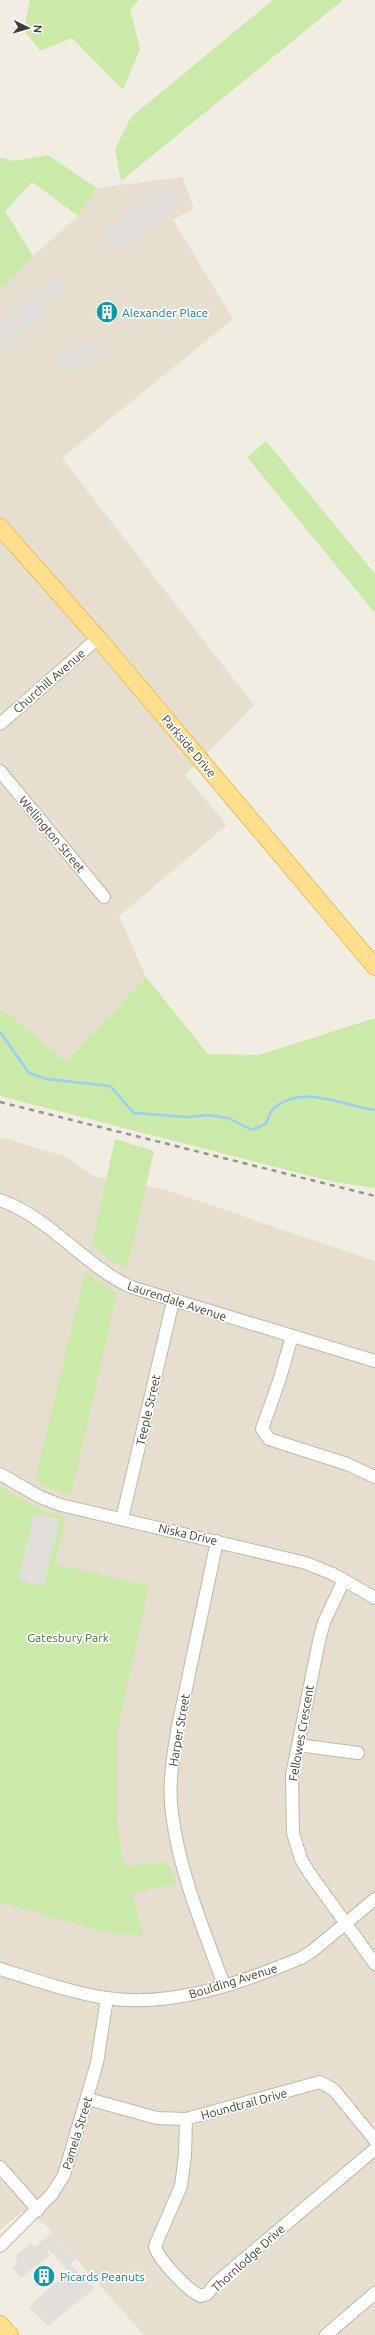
<svg xmlns="http://www.w3.org/2000/svg" width="375" height="2335" font-family="Ubuntu,sans-serif">
	<rect width="100%" height="100%" fill="#f2ede2"/>
	<!-- residential -->
	<path fill="#e6dfd0" d="M 182,177 L 194,208 L 173,220 L 233,319 L 62,458 L 254,705 L 185,775 L 227,825 L 119,916 L 146,977 L 66,1062 L 9,1014 L 0,1010 L 0,290 L 33,256 L 78,216 L 97,188 Z
		M 0,1137 L 64,1156 L 93,1176 L 166,1190 L 375,1261 L 375,2335 L 144,2335 L 45,2224 L 23,2211 L 0,2230 Z"/>
	<!-- green -->
	<path fill="#cbe9a8" d="M 30,0 L 139,0 L 130,9 L 140,49 L 123,90 L 72,38 L 40,51 L 24,30 Z
		M 273,0 L 343,0 L 121,181 L 115,149 L 131,117 Z
		M 48,155 L 97,188 L 78,216 L 32,182 L 5,211 L 33,256 L 0,290 L 0,157 L 14,161 Z
		M 266,441 L 375,574 L 375,613 L 247,457 Z
		M 146,977 L 208,1054 L 259,1055 L 375,1018 L 375,1188 L 334,1182 L 0,1096 L 0,1010 L 9,1014 L 66,1062 Z
		M 115,1139 L 154,1151 L 127,1268 L 109,1260 L 92,1244 Z
		M 85,1273 L 117,1293 L 71,1495 L 50,1489 L 35,1480 Z
		M 0,1487 L 42,1510 L 66,1517 L 55,1564 L 149,1586 L 118,1728 L 117,1825 L 124,1866 L 167,1862 L 177,1884 L 132,1893 L 143,1936 L 103,1932 L 0,1902 Z"/>
	<!-- parking -->
	<path fill="#e2dfdb" d="M 163,184 L 168,191 L 171,188 L 177,195 L 174,198 L 178,204 L 122,250 L 117,243 L 111,247 L 101,234 Z
		M 53,276 L 63,288 L 44,304 L 50,311 L 27,331 L 21,324 L 17,328 L 22,335 L 0,354 L 0,322 L 6,317 L 12,323 L 15,319 L 10,313 Z
		M 92,341 L 103,352 L 83,367 L 74,370 L 65,369 L 53,364 L 63,350 L 70,354 L 76,352 Z
		M 34,1513 L 60,1519 L 44,1586 L 18,1580 Z
		M 52,2232 L 76,2259 L 70,2264 L 95,2288 L 48,2326 L 29,2307 L 68,2271 L 49,2250 L 47,2252 L 50,2255 L 21,2278 L 13,2267 L 18,2262 L 15,2256 L 31,2243 L 35,2247 Z"/>
	<g fill="none" stroke-linecap="round" stroke-linejoin="round">
		<!-- stream -->
		<path stroke="#9acef3" stroke-width="2.5" d="M 0,1032 L 29,1073 L 47,1079 L 110,1086 L 134,1113 L 187,1117 L 209,1115 L 228,1118 L 252,1130 C 256,1128 263,1126 266,1123 C 269,1119 269,1112 273,1109 C 302,1083 343,1106 375,1110"/>
		<!-- minor casing -->
		<g stroke="#c0b8a7" stroke-width="14">
			<path id="minor" d="M 0,724 L 98,638
				M 0,771 L 104,897
				M 0,1200 C 51,1218 83,1265 131,1287 L 375,1361
				M 292,1336 L 279,1381 L 262,1429 L 269,1439 L 347,1464 L 375,1477
				M 0,1474 L 40,1497 L 61,1505 L 306,1563 L 333,1574 L 375,1598
				M 122,1519 L 173,1301
				M 217,1541 L 177,1731 C 173,1757 168,1786 172,1813 C 179,1872 204,1930 224,1985
				M 344,1580 L 324,1622 L 319,1641 L 292,1775 L 293,1833 L 301,1859 L 308,1871 L 375,1964
				M 298,1745 L 358,1753
				M 0,1969 C 35,1980 70,1992 106,1998 C 172,2008 241,1983 301,1958 L 311,1952 L 375,1899
				M 88,2099 L 157,2118 L 186,2119 L 320,2082 L 334,2090 L 375,2140
				M 186,2119 L 185,2155 L 181,2186 L 155,2246 C 157,2258 189,2292 201,2296 L 207,2294 L 217,2282 L 375,2149
				M 0,2167 L 38,2210
				M 0,2246 L 52,2194 L 64,2175 L 97,2063 L 107,1998
				M 326,2335 L 375,2293"/>
		</g>
		<!-- major casing -->
		<g stroke="#e8be5a" stroke-width="18">
			<path id="major" d="M 0,527 L 98,638 L 375,967
				M 0,2324 L 10,2335"/>
		</g>
		<!-- minor -->
		<use href="#minor" stroke="#fff" stroke-width="12"/>
		<!-- major -->
		<use href="#major" stroke="#ffdf8e" stroke-width="16"/>
		<!-- rail -->
		<path stroke="#939393" stroke-width="2.5" stroke-dasharray="5 5" stroke-linecap="butt" d="M 0,1102 L 375,1196"/>
	</g>
	<!-- icons -->
	<defs>
		<g id="building-disc" transform="scale(1.15)"><circle r="9.5" fill="#0f9aa8" stroke="#fff"/><path d="M-4-6H4V6H1V3H-1V6H-4ZM-2.5-4.3h1.7v1.8h-1.7ZM.8-4.3h1.7v1.8H.8ZM-2.5-1h1.7V.8h-1.7ZM.8-1h1.7V.8H.8Z" fill="#fff"/></g>
	</defs>
	<g fill-rule="evenodd">
		<use href="#building-disc" x="107" y="312"/>
		<use href="#building-disc" x="44" y="2276"/>
	</g>
	<g text-anchor="middle" dominant-baseline="central" stroke-width="3.5" stroke-linejoin="round" paint-order="stroke">
		<!-- culture labels -->
		<g font-size="12" fill="#0d838f" stroke="#fff" text-anchor="start">
			<text x="122" y="312">Alexander Place</text>
			<text x="60" y="2276">Picards Peanuts</text>
		</g>
		<!-- street labels -->
		<g font-size="12" fill="#433d32" stroke="#fff">
			<text transform="translate(49 681) rotate(-41)">Churchill Avenue</text>
			<text transform="translate(189 746) rotate(50)">Parkside Drive</text>
			<text transform="translate(52 834) rotate(50)">Wellington Street</text>
			<text transform="translate(177 1301) rotate(18)">Laurendale Avenue</text>
			<text transform="translate(148 1410) rotate(-77)">Teeple Street</text>
			<text transform="translate(188 1534) rotate(13)">Niska Drive</text>
			<text transform="translate(179 1730) rotate(-80)">Harper Street</text>
			<text transform="translate(301 1733) rotate(-80)">Fellowes Crescent</text>
			<text transform="translate(233 1981) rotate(-17)">Boulding Avenue</text>
			<text transform="translate(244 2104) rotate(-15)">Houndtrail Drive</text>
			<text transform="translate(77 2133) rotate(-73)">Pamela Street</text>
			<text transform="translate(248 2258) rotate(-42)">Thornlodge Drive</text>
		</g>
		<!-- park labels -->
		<g font-size="12" fill="#437724" stroke="#fff">
			<text x="68" y="1637">Gatesbury Park</text>
		</g>
	</g>
	<!-- north arrow -->
	<g transform="translate(28 28) rotate(95)" stroke="#ffffff" stroke-width="3" paint-order="stroke">
	<path d="M0-3L7 15L0 10L-7 15Z" fill="#433d32"/>
	<text y="-6" font-size="11" font-weight="bold" text-anchor="middle" fill="#433d32">N</text>
	</g>
</svg>
